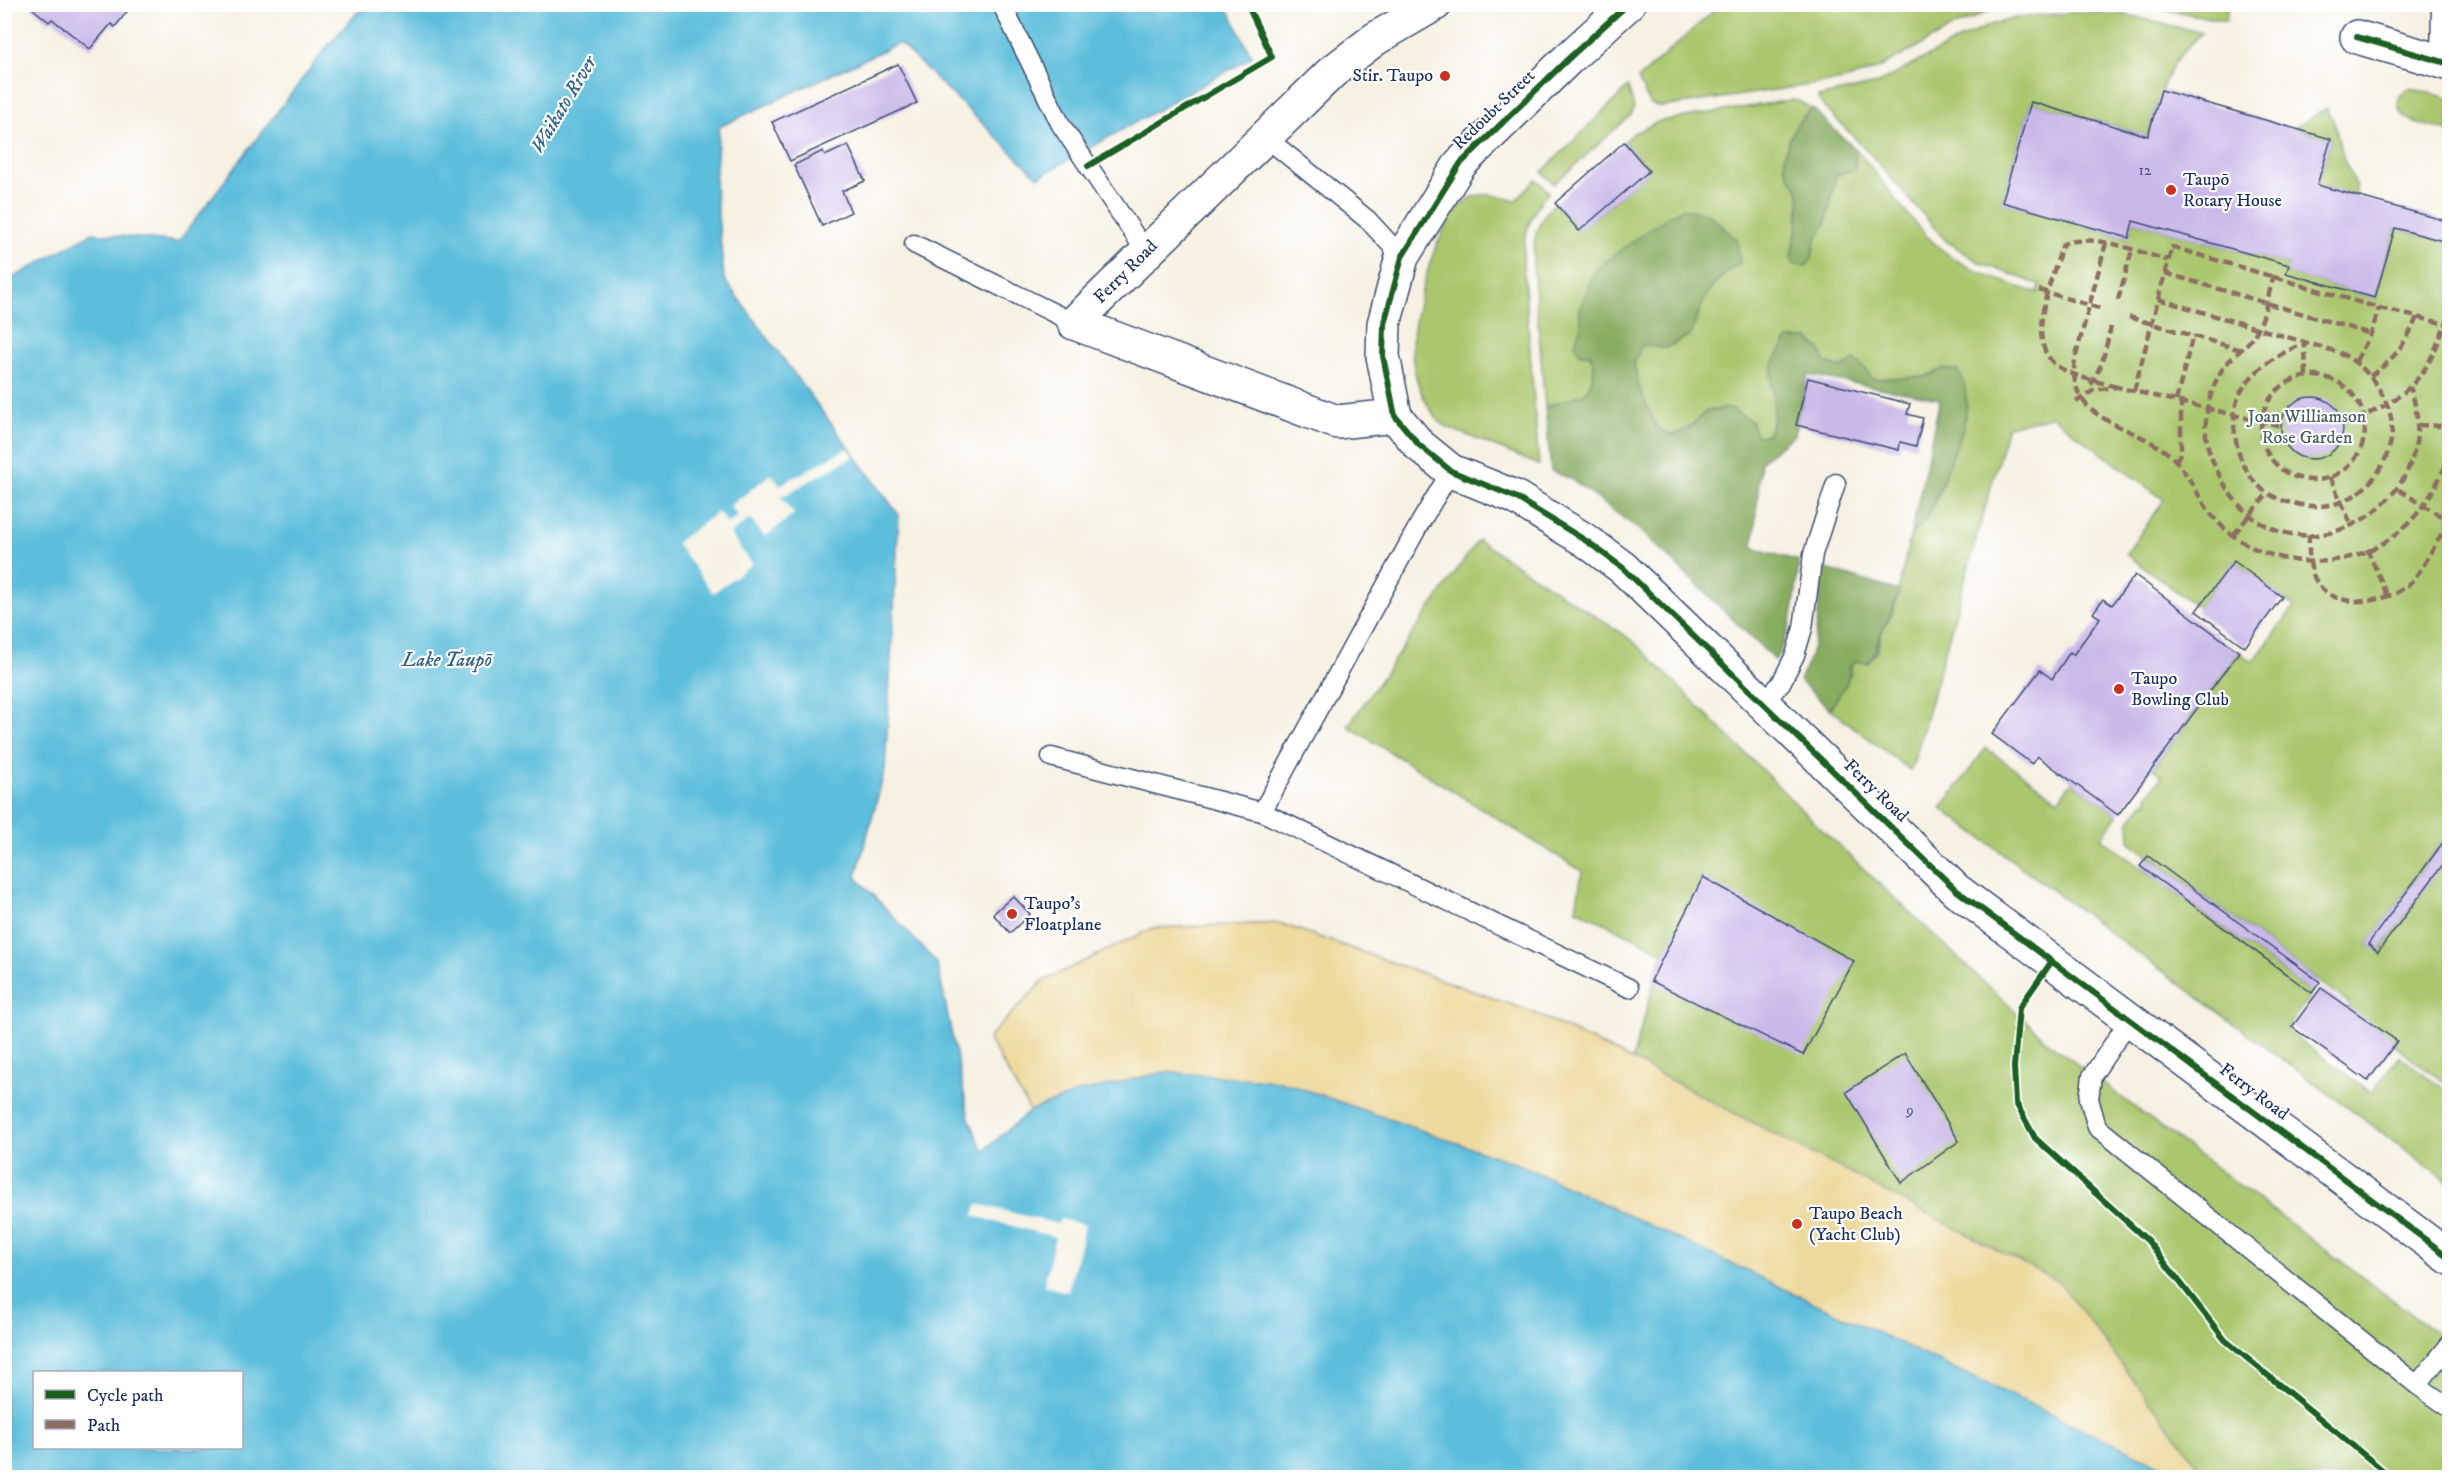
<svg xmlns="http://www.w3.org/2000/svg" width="2454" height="1482" font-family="'IM FELL DW Pica',serif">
	<rect width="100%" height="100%" fill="#fff"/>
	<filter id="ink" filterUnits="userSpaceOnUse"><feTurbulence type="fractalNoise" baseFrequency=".0167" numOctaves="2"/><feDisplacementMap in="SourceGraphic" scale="12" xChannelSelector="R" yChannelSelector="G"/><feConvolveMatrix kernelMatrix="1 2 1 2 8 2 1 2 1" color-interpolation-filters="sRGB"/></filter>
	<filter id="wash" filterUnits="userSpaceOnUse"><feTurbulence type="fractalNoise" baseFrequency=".008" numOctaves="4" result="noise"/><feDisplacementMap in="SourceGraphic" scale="24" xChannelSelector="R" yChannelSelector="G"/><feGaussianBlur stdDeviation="1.35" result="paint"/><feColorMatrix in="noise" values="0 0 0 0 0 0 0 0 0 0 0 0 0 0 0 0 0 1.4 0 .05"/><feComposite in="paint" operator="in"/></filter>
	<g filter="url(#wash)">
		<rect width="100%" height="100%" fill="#f6f1e2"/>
		<!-- green -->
		<path fill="#abc76e" stroke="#637b66" stroke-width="1.5" d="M 1720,5 L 1720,4 L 2016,5 L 1992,10 L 1957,25 L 1883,66 L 1861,75 L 1843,80 L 1662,107 L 1650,104 L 1638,79 Z
			M 2143,5 L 2228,5 L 2226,21 Z
			M 2077,12 L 2123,14 L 2202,33 C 2165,64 2160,92 2148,136 L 2031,102 L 2002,202 L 2128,238 L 2133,221 L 2289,265 L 2287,273 L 2375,298 L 2395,228 L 2449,243 L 2449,833 L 2368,944 L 2379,952 L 2449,855 L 2449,1085 L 2394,1045 L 2396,1042 L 2348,1008 L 2350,1004 L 2130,842 L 2129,822 L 2144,802 L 2147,803 L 2149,800 L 2146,798 L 2162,776 L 2153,769 L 2239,652 L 2253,662 L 2294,607 L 2234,561 L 2199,608 L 2126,554 L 2164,500 L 2053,417 L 2008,426 L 1913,765 L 1910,770 L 1830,709 L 1851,673 L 1851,664 L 1856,661 L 1867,663 L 1877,652 L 1881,634 L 1894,609 L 1911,534 L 1918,529 L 1936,501 L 1946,473 L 1943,369 L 1924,377 L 1871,379 L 1867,371 L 1848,365 L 1840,368 L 1825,362 L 1820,350 L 1774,363 C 1768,388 1780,408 1768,435 L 1757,436 L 1707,411 L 1687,429 L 1672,436 L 1657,428 L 1639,388 L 1634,363 L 1642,345 L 1665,348 L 1691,335 C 1702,301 1708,283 1740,263 L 1737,240 L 1709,214 L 1595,270 L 1580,308 L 1581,326 L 1575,344 L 1580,354 L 1589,354 C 1598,368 1592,379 1586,393 L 1556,405 L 1545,407 L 1533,262 C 1533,238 1537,220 1555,203 L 1579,231 L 1649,171 L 1624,142 L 1634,133 L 1660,121 L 1791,100 L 1798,101 L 1813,109 C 1797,117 1780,152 1786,170 C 1789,179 1798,183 1799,194 C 1802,210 1794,241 1791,259 L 1812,259 L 1815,240 L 1826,224 L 1836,175 L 1855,169 L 1856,150 C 1884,180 1909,223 1941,249 C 1969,272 2004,282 2038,293 L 2040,285 L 1981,263 L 1946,241 L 1866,149 L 1823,106 L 1818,97 L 1877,84 L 1960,39 L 1990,25 L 2015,18 Z
			M 1628,87 L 1634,108 L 1631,115 L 1554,184 L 1542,172 Z
			M 2409,88 L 2449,98 L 2449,131 C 2434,126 2397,124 2398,103 C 2399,95 2403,92 2409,88 Z
			M 2327,108 L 2334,122 L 2344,160 L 2357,187 L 2354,195 L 2317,185 L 2331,139 L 2294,128 Z
			M 1536,179 L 1549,192 C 1531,211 1523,235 1523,262 L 1539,465 C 1515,455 1491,445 1467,435 C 1459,432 1448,429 1442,424 C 1423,405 1412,374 1412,348 C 1413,313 1437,214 1471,198 C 1486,191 1500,196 1515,201 Z
			M 1478,540 L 1632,640 L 1818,826 L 2050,1044 L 2449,1342 L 2449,1477 L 2207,1477 L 2059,1282 L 1632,1060 L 1663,952 L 1576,909 L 1582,871 L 1348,726 Z
			M 1986,748 L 2058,800 L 2072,782 L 2118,815 L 2101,838 L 2312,993 L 2286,1030 L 2372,1093 L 2399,1056 L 2449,1092 L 2449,1182 L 1941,808 Z"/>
		<!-- forest -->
		<path fill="#88ac61" stroke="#526e60" stroke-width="1.5" d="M 1813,109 L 1856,150 L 1855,169 L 1836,175 L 1826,224 L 1815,240 L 1812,259 L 1806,266 L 1795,265 L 1791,259 C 1794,242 1802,210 1799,194 C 1798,183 1789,179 1786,170 C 1780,152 1797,117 1813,109 Z
			M 1682,208 L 1709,214 L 1737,240 L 1740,263 C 1708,283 1702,302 1691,335 L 1665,348 L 1642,345 L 1634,363 L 1639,388 L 1657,428 L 1672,436 L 1687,429 L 1707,411 L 1731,408 L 1751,421 L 1757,436 L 1768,435 C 1778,412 1773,401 1771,378 C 1770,365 1781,349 1789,339 L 1809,339 L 1820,350 L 1825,362 L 1840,368 L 1855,360 L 1867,371 L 1872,379 L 1924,377 L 1943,369 L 1958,371 L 1964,383 L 1967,406 L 1962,432 L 1927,519 L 1911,534 L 1940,399 L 1808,375 L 1794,435 L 1761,461 L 1753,548 L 1799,561 C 1796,595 1793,631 1775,660 L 1642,532 L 1571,479 L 1551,471 L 1545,407 L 1586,393 C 1592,380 1598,368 1590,354 L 1580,354 L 1575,344 L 1581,326 L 1580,308 L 1595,270 L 1645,232 Z
			M 1820,567 L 1899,591 C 1895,606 1888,618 1882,632 C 1876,645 1878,651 1867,663 L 1856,661 L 1851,664 L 1847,683 L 1830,709 L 1799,680 C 1820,646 1819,606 1820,567 Z"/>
		<!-- sand -->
		<path fill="#eeda9e" stroke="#84847e" stroke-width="1.5" d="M 1279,923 L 1530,1011 L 1632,1060 L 2059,1282 L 2207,1477 L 2185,1477 L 1523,1166 L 1280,1081 L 1164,1072 L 1080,1092 L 1030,1111 L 988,1038 L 1043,981 L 1153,928 Z"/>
		<!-- water -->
		<path fill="#5dbedb" stroke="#3c769c" stroke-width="1.5" fill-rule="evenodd" d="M 364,5 L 1226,5 L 1252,57 L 1038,177 L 899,43 L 719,127 L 715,184 L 724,279 L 899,515 L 885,770 L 856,877 L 937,963 L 969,1118 L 983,1151 L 1030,1111 L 1080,1092 L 1164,1072 L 1280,1081 L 1523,1166 L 2185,1477 L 5,1477 L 4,283 L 92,233 L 178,242 L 326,48 ZM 34,1372 L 242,1372 L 242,1448 L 34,1448 Z"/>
		<!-- pier -->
		<path fill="#f6f1e2" d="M 848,448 L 854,456 L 781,497 L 794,514 L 765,537 L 750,519 L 730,534 L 752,564 L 713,593 L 676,543 L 718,512 L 728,524 L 738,516 L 730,506 L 771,474 L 780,485 Z
			M 977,1204 L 1058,1224 L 1060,1219 L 1085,1225 L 1068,1292 L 1044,1286 L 1055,1237 L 974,1216 Z"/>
		<g id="blocks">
			<!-- building -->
			<path fill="#c9b8e9" d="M 35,4 L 133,4 L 115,27 L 111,24 L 90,49 L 52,19 L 49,22 L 32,8 Z
				M 898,64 L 917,103 L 790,161 L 772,122 Z
				M 2161,90 L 2331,139 L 2317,185 L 2450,222 L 2450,243 L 2395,228 L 2375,298 L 2286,273 L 2289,265 L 2133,221 L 2129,238 L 2002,202 L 2031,102 L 2148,136 Z
				M 1624,142 L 1649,171 L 1579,231 L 1555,203 Z
				M 848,145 L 865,181 L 842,191 L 851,212 L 822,226 L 794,165 L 823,151 L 825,156 Z
				M 1808,378 L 1910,404 L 1907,414 L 1923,418 L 1916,446 L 1900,442 L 1899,450 L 1796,425 Z
				M2281 428a31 31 0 1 1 62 0a31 31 0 1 1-62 0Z
				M 2234,561 L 2282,597 L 2245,647 L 2196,611 Z
				M 2135,575 L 2239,652 L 2118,815 L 2037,756 L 2032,764 L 1992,734 L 2040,670 L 2052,679 L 2070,652 L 2073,655 L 2100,618 L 2093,613 L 2103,599 L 2112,605 Z
				M 2450,833 L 2450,855 L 2378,952 L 2368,944 Z
				M 2148,856 L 2320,982 L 2312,993 L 2140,866 Z
				M 1703,877 L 1854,961 L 1803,1055 L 1651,981 Z
				M 1013,896 L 1030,914 L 1010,933 L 993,914 Z
				M 2321,988 L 2397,1041 L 2368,1081 L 2292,1027 Z
				M 1905,1053 L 1959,1141 L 1901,1183 L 1846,1092 Z"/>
		</g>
	</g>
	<g filter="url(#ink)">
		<use href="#blocks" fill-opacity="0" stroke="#3c4c72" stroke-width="1.5"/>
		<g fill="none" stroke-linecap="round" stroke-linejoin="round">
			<!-- lane casing -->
			<g stroke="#3c4c72" stroke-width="21">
				<path id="lane" d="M 1003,7 L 1061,125 L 1146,252
					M 2440,61 L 2441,4
					M 1264,136 L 1368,220 L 1402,257
					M 914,244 L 1074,323
					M 1451,471 L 1420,523 L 1262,812 L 1629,988
					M 1763,704 L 1781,683 L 1795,655 L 1803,628 L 1813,554 L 1836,483
					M 1051,757 L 1262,812
					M 2130,1019 L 2092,1076 L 2089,1099 L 2097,1127 L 2417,1385 L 2450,1408
					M 2417,1385 L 2450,1344"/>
			</g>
			<!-- street casing -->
			<g stroke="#3c4c72" stroke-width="36">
				<path id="street" d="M 1628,4 L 1568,59 L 1460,164 L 1402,257 L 1384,324 L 1383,356 L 1395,416 L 1419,445 L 1451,471 L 1515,497 L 1588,542 L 1623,568 L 1956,890 L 2450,1258
					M 2357,37 L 2450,64
					M 1395,416 L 1337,422 L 1074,323 L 1332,72 L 1375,39 L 1435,4"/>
			</g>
			<!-- lane -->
			<use href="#lane" stroke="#fff" stroke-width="18"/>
			<!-- street -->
			<use href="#street" stroke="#fff" stroke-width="33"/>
			<!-- quiet -->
			<path stroke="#8d6e63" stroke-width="4.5" stroke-dasharray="9 4.5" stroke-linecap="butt" d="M 2106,243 L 2075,359 C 2065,427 2139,422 2175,460 C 2191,477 2200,502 2216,520 C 2259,567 2335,575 2388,540 C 2420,519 2435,489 2450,456
				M 2165,273 L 2371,334
				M 2274,275 C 2268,293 2266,316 2256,332 C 2249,344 2238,352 2228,362 C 2215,376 2207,402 2206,421 C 2204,444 2212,462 2223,482 C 2285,597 2454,508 2410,387
				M 2039,290 L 2102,309
				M 2158,299 L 2338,352 C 2361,363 2373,377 2385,400 C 2405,438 2379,490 2338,503 C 2324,507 2311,507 2297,504 C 2253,497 2234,461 2234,418 C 2235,379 2273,356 2305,343 L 2306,377
				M 2118,300 L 2132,250
				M 2129,317 L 2241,350
				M 2356,361 L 2371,334 L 2379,308
				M 2370,376 C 2394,360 2406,343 2417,317
				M2261 428a52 52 0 1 1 104 0a52 52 0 1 1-104 0Z
				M 2091,385 L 2102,363 L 2111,327
				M 2117,387 C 2099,382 2080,378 2064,370 C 2021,350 2050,285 2060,252 L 2063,244 C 2095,232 2136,252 2168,260
				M 2134,391 L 2172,247 L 2379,308 L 2450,325
				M 2176,401 L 2193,335
				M 2076,402 L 2094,390 L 2117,387 L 2281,426
				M 2344,425 C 2381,408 2411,397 2431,358 C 2438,345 2442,329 2450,316
				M 2418,425 L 2440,426 L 2450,429
				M 2176,461 L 2181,452 L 2181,401
				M 2330,477 L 2352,526
				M 2399,490 L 2449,521
				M 2234,534 L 2267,494
				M 2309,534 C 2309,549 2308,565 2315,579 C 2330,611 2389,605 2410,583 C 2424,569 2438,538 2450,520
				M 2367,549 L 2388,597"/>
			<!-- cycleway casing -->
			<g stroke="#fff" stroke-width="10">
				<path id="cycleway" d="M 1628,4 L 1568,59 L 1460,164 L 1402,257 L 1384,324 L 1383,356 L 1395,416 L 1419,445 L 1451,471 L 1515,497 L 1588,542 L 1623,568 L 1956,890 L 2450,1258
					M 2357,37 L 2450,64
					M 1088,166 L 1272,57 L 1247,4
					M 2052,961 L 2019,1008 L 2014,1067 L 2016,1103 L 2035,1138 L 2148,1241 L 2225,1340 L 2392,1478"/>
			</g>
			<!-- cycleway -->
			<use href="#cycleway" stroke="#1b5e20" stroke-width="6"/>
		</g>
	</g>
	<!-- markers -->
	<g fill="#c8321e" stroke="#fff" stroke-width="2">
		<circle cx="1445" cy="76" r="6"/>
		<circle cx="2171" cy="190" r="6"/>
		<circle cx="2119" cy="689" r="6"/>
		<circle cx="1012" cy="914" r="6"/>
		<circle cx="1797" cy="1224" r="6"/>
	</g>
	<g text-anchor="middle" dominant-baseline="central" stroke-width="4.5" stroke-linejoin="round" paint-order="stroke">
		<!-- number labels -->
		<g font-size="15" fill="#465181">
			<text x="2145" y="170">12</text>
			<text x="1910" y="1110">9</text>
		</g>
		<!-- poi labels -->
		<g font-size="18" fill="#1b2f5e" stroke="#fff" text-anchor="start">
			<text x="1433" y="76" text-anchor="end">Stir. Taupo</text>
			<text x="2183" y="180">Taupō<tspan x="2183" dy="21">Rotary House</tspan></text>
			<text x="2131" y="679">Taupo<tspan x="2131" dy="21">Bowling Club</tspan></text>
			<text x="1024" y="904">Taupo's<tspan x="1024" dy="21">Floatplane</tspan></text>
			<text x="1809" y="1214">Taupo Beach<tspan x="1809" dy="21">(Yacht Club)</tspan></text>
		</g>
		<!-- street labels -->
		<g font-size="18" fill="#1b2f5e" stroke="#fff">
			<text transform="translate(1494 110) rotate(-44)">Redoubt Street</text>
			<text transform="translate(1126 272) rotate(-45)">Ferry Road</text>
			<text transform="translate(1876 791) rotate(44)">Ferry Road</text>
			<text transform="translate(2254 1092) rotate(37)">Ferry Road</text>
		</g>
		<!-- park labels -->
		<g font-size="18" fill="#465d63" stroke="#fff">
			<text x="2307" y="417">Joan Williamson<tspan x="2307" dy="21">Rose Garden</tspan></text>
		</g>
		<!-- water labels -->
		<g font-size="20" font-style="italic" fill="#32618a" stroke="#fff">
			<text transform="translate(564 105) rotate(-59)">Waikato River</text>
			<text x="447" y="660">Lake Taupō</text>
		</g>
	</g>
	<!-- margin -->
	<rect width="2454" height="1482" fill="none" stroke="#fff" stroke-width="24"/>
	<!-- legend -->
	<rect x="33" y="1371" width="210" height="78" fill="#ffffff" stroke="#a4acbf" stroke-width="1.5"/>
	<rect x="45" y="1390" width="30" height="9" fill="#1b5e20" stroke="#a4acbf" stroke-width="1.5"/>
	<text x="87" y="1401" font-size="18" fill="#1b2f5e">Cycle path</text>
	<rect x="45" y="1420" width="30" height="9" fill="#8d6e63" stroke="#a4acbf" stroke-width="1.5"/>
	<text x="87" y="1431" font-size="18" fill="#1b2f5e">Path</text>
</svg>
